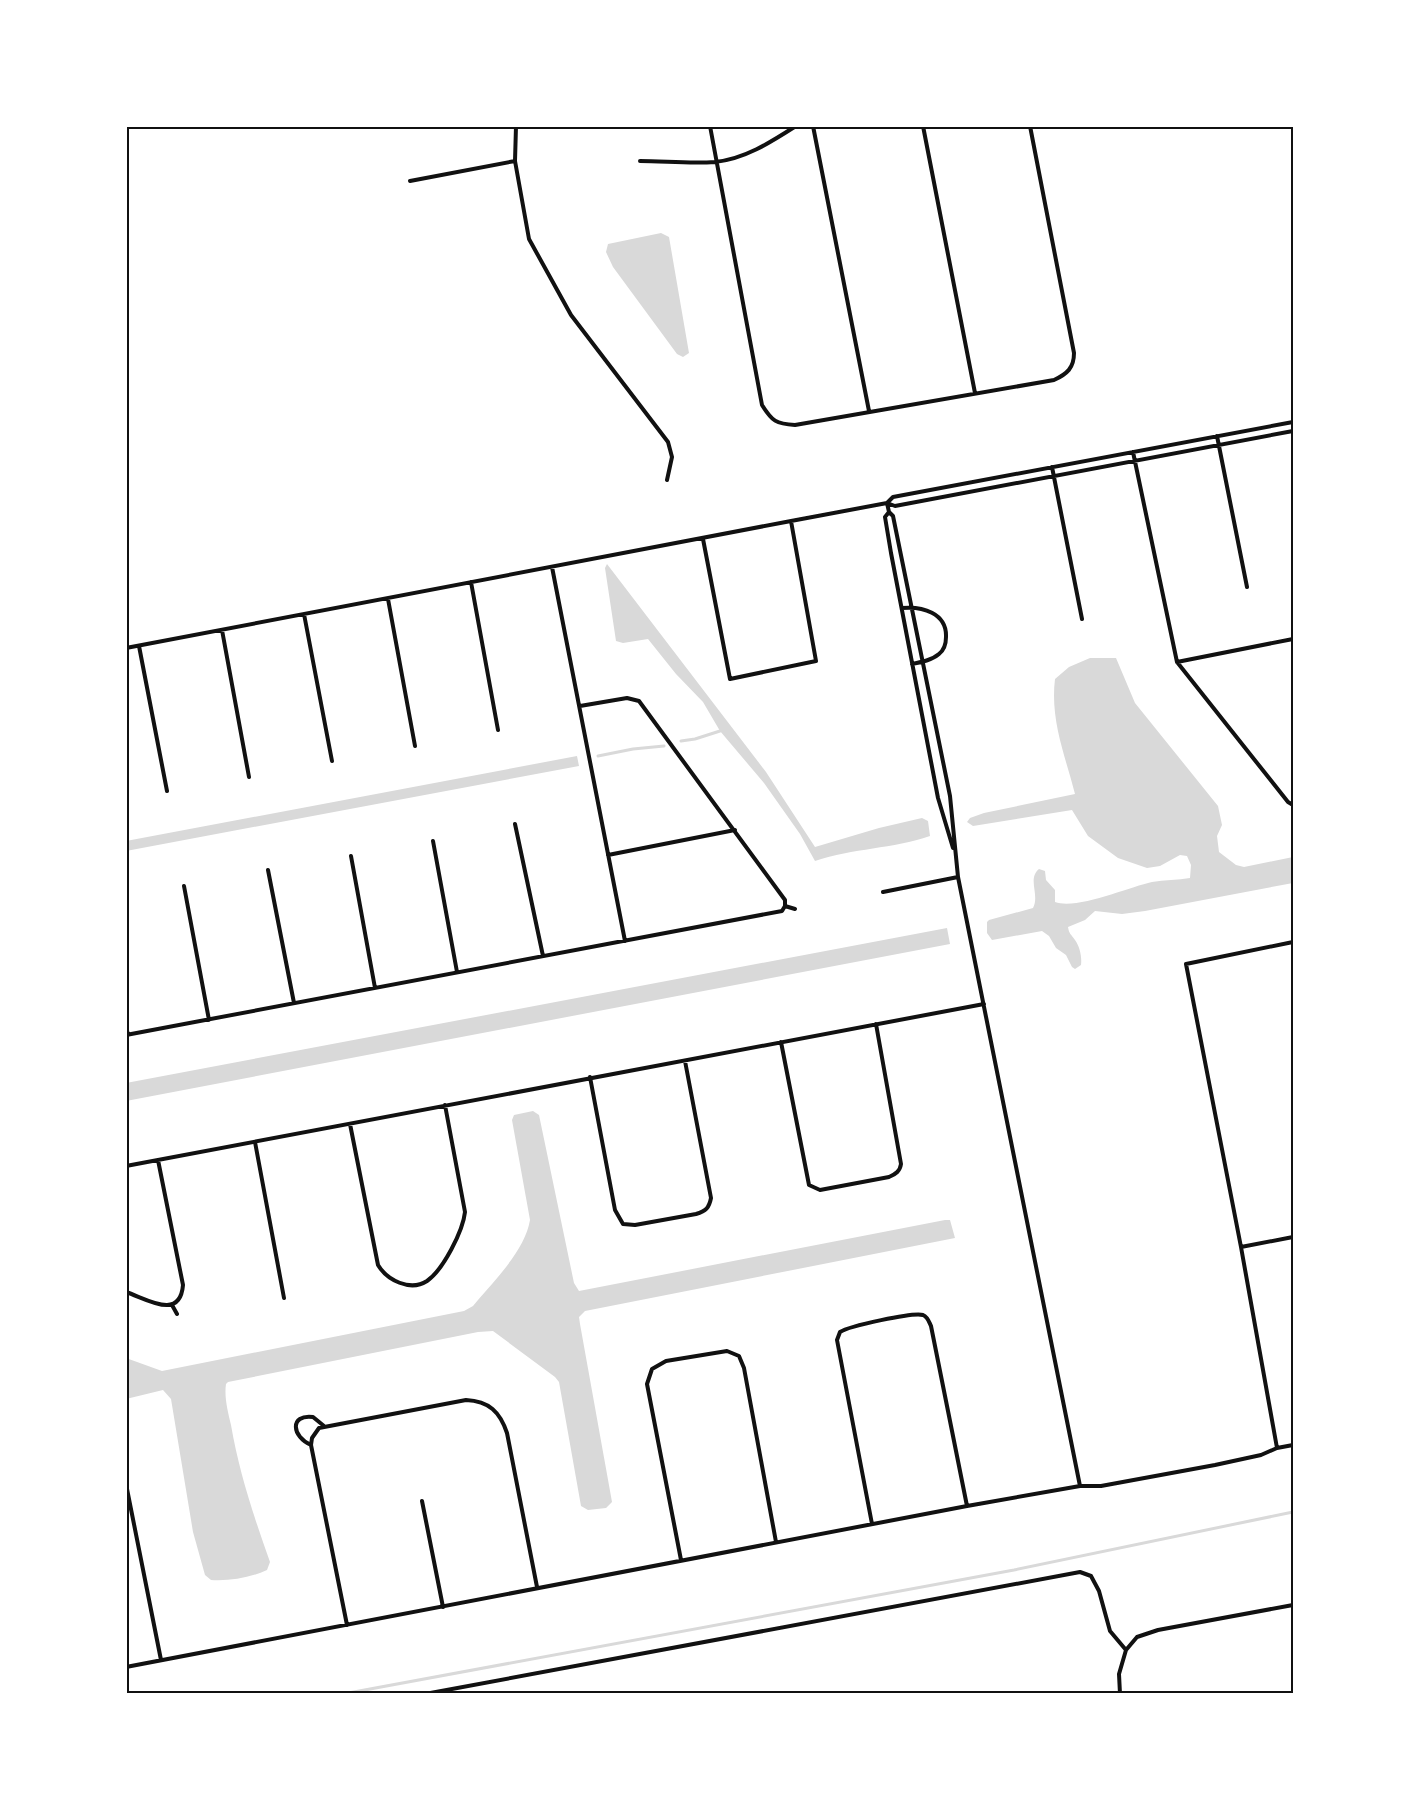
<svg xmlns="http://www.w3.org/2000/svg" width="1419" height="1820" font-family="'Work Sans',sans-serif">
	<rect width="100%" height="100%" fill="#fff"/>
	<!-- water -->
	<path fill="#d9d9d9" d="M 661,233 L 669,237 L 689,353 L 683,357 L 677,354 L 613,267 L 606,252 L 608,244 Z
		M 607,564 L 766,772 L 815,847 L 879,828 L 922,818 L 928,821 L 930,836 C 893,849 853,848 815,861 L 800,834 L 764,783 L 720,731 L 703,702 L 676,674 L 648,639 L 623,643 L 616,641 L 605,568 Z
		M 1090,658 L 1116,658 L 1135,703 L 1218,806 L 1222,825 L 1217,836 L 1219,852 L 1236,865 L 1244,867 L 1293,857 L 1293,883 L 1145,911 L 1122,914 L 1095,911 L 1085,920 L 1068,927 C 1069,934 1071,934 1075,940 C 1080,947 1082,957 1081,965 L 1075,969 L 1072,967 L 1066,955 L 1056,948 L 1049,936 L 1042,931 L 992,940 L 987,933 L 987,922 L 989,920 L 1033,908 C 1040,895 1027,879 1039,869 L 1045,871 L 1046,880 L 1055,890 L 1055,902 C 1077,910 1129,887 1152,882 C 1164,880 1178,880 1190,878 L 1191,865 L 1187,856 L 1180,855 L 1160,866 L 1147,868 L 1118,858 L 1088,836 L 1072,810 L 973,826 L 967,822 L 970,818 L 984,813 L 1075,794 C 1065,755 1050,720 1055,679 L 1069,667 Z
		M 577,756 L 579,766 L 126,851 L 126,841 Z
		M 947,928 L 950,944 L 126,1101 L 126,1083 Z
		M 533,1111 L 539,1115 L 574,1283 L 579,1291 L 945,1220 L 950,1220 L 955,1238 L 585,1311 L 579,1317 L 580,1324 L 612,1502 L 606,1508 L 588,1510 L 581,1506 L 559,1382 L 555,1377 L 493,1331 L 478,1332 L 228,1382 L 226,1384 C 224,1397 228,1412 231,1425 C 239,1472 254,1517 270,1562 L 267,1570 C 250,1578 230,1581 211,1580 L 205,1575 L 193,1532 L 171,1399 L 163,1390 L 126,1399 L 126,1358 L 162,1371 L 464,1311 L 473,1306 C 492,1283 525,1251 530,1220 L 512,1120 L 514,1115 Z"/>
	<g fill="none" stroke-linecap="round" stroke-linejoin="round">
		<!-- stream -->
		<path stroke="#d9d9d9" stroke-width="3" d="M 681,741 L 695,739 L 720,731
			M 598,756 L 633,749 L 664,746
			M 343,1694 L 1014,1570 L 1293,1512"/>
		<!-- minor -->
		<path stroke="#111" stroke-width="4" d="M 516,126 L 515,161 L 529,239 L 571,315 L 668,442 L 672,457 L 667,480
			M 710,126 L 762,405 C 772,421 776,424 795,425 L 1054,380 C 1067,374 1074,368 1074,353 L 1030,126
			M 813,126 L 869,411
			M 923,126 L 975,393
			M 640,161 C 664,161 690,164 715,162 C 745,159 771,142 796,126
			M 410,181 L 515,161
			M 1217,436 L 1247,587
			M 1133,452 L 1177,662 L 1288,802 L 1293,805
			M 1052,467 L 1082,619
			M 887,503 L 889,512 L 893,516 L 950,796 L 958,877 L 1080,1486
			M 887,503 L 893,497 L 1293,422
			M 889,512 L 885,517 L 891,553 L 938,798 L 953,848
			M 703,539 L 730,679 L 816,661 L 791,521
			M 552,567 L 625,941
			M 471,582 L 498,730
			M 388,599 L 415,746
			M 902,608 C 922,606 947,613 946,637 C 946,644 944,650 939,654 C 932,660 922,662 912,664
			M 304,614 L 332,761
			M 222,630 L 249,777
			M 139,646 L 167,791
			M 126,648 L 791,521 L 887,503 L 895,506 L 1293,431
			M 1177,662 L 1293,639
			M 580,706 L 627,698 L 639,701 L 785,900 L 785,906
			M 515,824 L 543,956
			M 433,841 L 457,972
			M 608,855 L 735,830
			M 351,856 L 375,988
			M 268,870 L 294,1003
			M 184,886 L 209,1020
			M 883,892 L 958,877
			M 785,906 L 795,909
			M 126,1026 L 128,1035
			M 126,1035 L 782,911 L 785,906
			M 781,1042 L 809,1185 L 820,1190 L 889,1177 C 896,1174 900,1171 901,1164 L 876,1024
			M 590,1077 L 615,1210 L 623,1224 L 635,1225 L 696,1214 C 706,1211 709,1208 711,1198 L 685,1061
			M 350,1124 L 378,1265 C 387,1280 410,1292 427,1281 C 443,1270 463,1231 465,1212 L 445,1105
			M 255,1142 L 284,1298
			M 126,1166 L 984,1004
			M 1241,1247 L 1293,1237
			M 126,1292 C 147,1299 180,1321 183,1285 L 158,1160
			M 172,1305 L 177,1314
			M 311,1445 C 292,1437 289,1414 313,1417 L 324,1426
			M 1277,1448 L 1241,1247 L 1186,964 L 1293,942
			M 126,1484 L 161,1660
			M 422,1501 L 443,1607
			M 872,1524 L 837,1340 L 840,1332 C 849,1326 913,1312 923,1315 C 928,1317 929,1322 931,1326 L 967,1506
			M 681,1560 L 647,1384 L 652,1369 L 666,1361 L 727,1351 L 739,1356 L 744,1368 L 776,1542
			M 347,1625 L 311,1445 L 312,1438 L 319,1428 L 466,1400 C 489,1401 500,1412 507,1433 L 537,1587
			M 126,1667 L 967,1506 L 1080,1486 L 1101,1486 L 1215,1465 L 1261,1455 L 1277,1448 L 1293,1445
			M 425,1694 L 1080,1572 L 1091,1576 L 1099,1591 L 1110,1631 L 1126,1650 L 1137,1637 L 1158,1630 L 1293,1605
			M 1120,1694 L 1119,1674 L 1126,1650"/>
	</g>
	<!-- border -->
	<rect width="1419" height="1820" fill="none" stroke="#ffffff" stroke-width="255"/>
	<rect x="128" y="128" width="1164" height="1564" fill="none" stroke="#111" stroke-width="2"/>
</svg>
